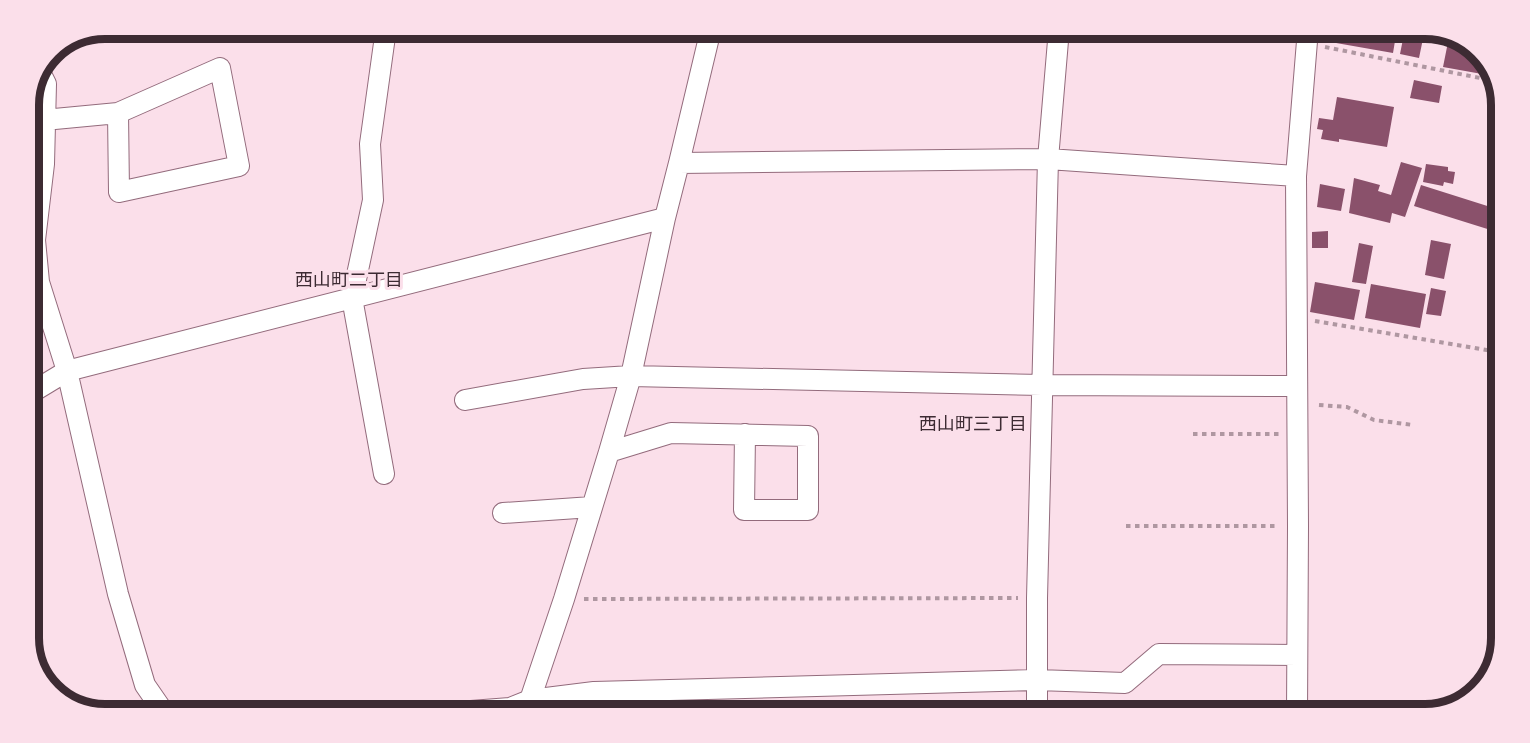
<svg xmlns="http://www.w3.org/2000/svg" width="1530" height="743" font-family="'Fira Sans','Noto Sans JP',sans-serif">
	<rect width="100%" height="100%" fill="#fbdfea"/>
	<!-- building -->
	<path fill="#8a516b" d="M 1321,29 L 1397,29 L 1393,53 L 1319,40 Z
		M 1405,29 L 1425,29 L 1419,58 L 1400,54 Z
		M 1448,42 L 1469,46 L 1489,63 L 1493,76 L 1443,67 Z
		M 1414,80 L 1442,86 L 1439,103 L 1410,98 Z
		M 1337,97 L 1394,107 L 1387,147 L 1339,139 L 1339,142 L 1321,139 L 1323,130 L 1317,129 L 1319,118 L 1333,120 Z
		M 1401,162 L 1422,168 L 1405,217 L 1392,213 L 1390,223 L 1349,213 L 1354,178 L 1380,185 L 1378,191 L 1391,195 Z
		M 1426,164 L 1448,167 L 1448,171 L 1455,172 L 1453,184 L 1444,182 L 1443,186 L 1423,182 Z
		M 1320,184 L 1345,189 L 1341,211 L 1317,207 Z
		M 1421,185 L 1500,210 L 1500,222 L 1497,232 L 1414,206 Z
		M 1328,231 L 1328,248 L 1312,248 L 1312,232 Z
		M 1431,240 L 1451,244 L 1444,279 L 1425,275 Z
		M 1359,243 L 1373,246 L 1366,284 L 1352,282 Z
		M 1315,282 L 1360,290 L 1354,320 L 1310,312 Z
		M 1371,284 L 1426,294 L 1420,328 L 1365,318 Z
		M 1431,288 L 1446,291 L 1441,316 L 1426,314 Z"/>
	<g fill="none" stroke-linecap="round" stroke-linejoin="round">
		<!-- minor casing -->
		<g stroke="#936b7c" stroke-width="22">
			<path id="minor" d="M 41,74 L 46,84 L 44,164 L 35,240 L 39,282 L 67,371 L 118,594 L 145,685 L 165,714
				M 44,120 L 118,113 L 220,68 L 239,166 L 119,192 L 118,113
				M 679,163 L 711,29
				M 29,394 L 67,371 L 665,218 L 679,163 L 1048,159 L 1296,176
				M 465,400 L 583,379 L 631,376 L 1042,385 L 1297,386
				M 609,452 L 671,433 L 808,436 L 808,510 L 744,510 L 745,434
				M 384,474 L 352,298 L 373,200 L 370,144 L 386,29
				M 503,513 L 592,507
				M 572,695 L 574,714
				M 530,700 L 564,599 L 609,452 L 631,376 L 665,218
				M 432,714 L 510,708 L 530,700 L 594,692 L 1037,680 L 1125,683 L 1159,654 L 1297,655
				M 1037,714 L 1037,598 L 1048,159 L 1059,29
				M 1297,714 L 1298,526 L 1296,176 L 1308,29"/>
		</g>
		<!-- path -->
		<path stroke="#af97a1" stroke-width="4" stroke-dasharray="4.5 4.5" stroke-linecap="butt" d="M 1325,47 L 1495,81
			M 1315,321 L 1498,352
			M 1319,405 L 1347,407 L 1374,420 L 1413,425
			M 1193,434 L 1279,434
			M 1492,523 L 1496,524
			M 1126,526 L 1279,526
			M 584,599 L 1018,598"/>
		<!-- minor -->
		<use href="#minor" stroke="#fff" stroke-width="20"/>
	</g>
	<g text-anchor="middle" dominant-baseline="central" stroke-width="6" stroke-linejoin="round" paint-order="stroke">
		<!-- neighbourhood labels -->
		<g font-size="18" fill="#3d2b33" stroke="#fbdfea">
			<text x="349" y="280">西山町二丁目</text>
			<text x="973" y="424">西山町三丁目</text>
		</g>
	</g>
	<!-- crop -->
	<path d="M0 0H1530V743H0ZM105 39H1425A66 66 0 0 1 1491 105V638A66 66 0 0 1 1425 704H105A66 66 0 0 1 39 638V105A66 66 0 0 1 105 39Z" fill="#fbdfea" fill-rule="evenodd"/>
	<path fill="none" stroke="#3d2b33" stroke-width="8" d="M105 39H1425A66 66 0 0 1 1491 105V638A66 66 0 0 1 1425 704H105A66 66 0 0 1 39 638V105A66 66 0 0 1 105 39Z"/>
</svg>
